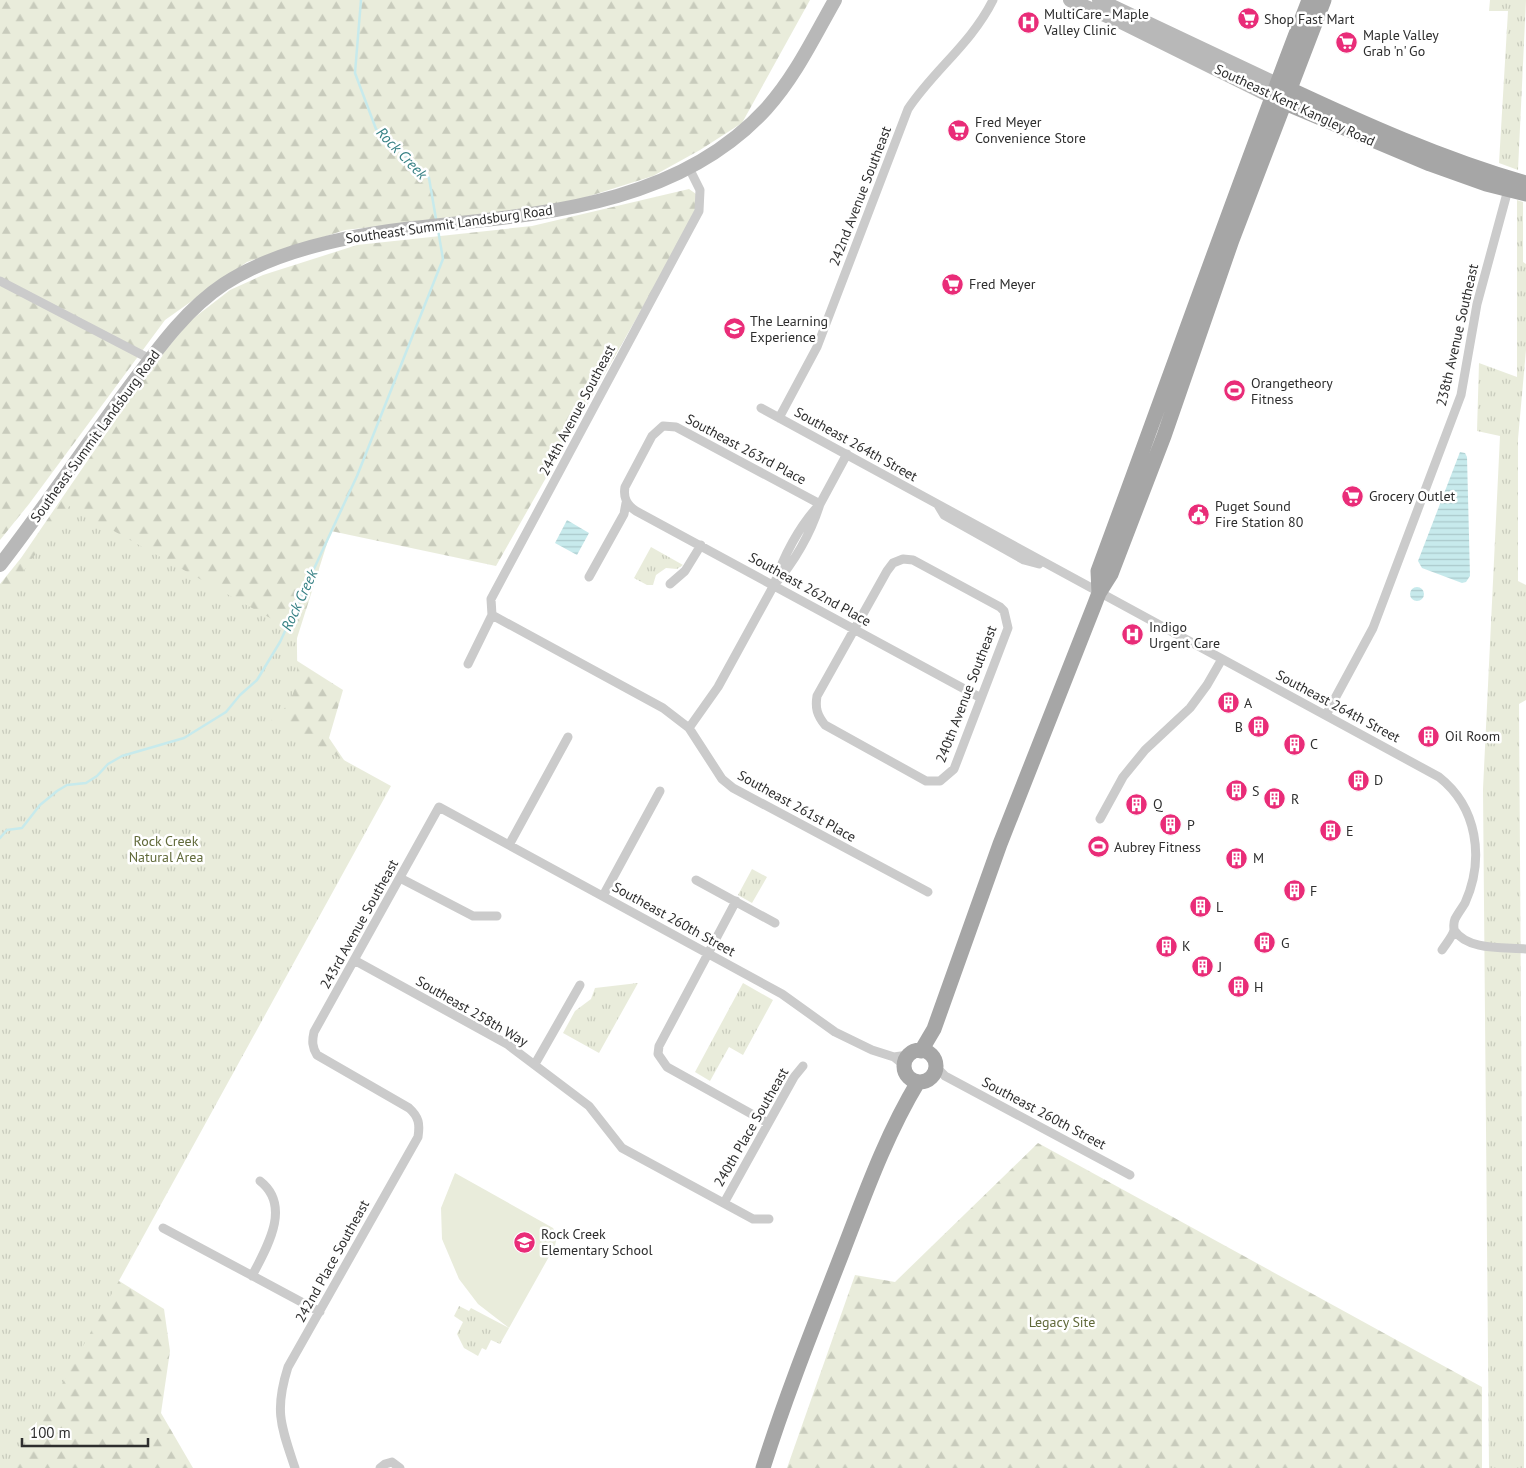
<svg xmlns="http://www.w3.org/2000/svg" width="1526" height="1468" font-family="'PT Sans',sans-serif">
	<defs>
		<pattern id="forest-firs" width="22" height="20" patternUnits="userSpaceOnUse" patternTransform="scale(1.25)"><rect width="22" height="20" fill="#e9ecdb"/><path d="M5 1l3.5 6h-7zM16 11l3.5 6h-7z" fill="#c8cbbc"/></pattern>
		<pattern id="park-tufts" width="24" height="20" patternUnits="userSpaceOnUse" patternTransform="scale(1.25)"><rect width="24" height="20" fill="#e9ecdb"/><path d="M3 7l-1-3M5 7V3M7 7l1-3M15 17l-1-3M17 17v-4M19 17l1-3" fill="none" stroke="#c8cbbc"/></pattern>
		<pattern id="water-rules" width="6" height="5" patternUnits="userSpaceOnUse" patternTransform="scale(1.25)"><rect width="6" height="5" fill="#c7eaec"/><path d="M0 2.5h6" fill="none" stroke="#abc9cb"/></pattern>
	</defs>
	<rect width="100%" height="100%" fill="#fff"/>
	<path fill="url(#forest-firs)" d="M 0,0 L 810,0 L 742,123 L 700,150 L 653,176 L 558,206 L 345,230 L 247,262 L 165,320 L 29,504 L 0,540 Z
		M 689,189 L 696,194 L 695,215 L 496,566 L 331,531 L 291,657 L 343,690 L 329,738 L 371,800 L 116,1279 L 164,1309 L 170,1351 L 161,1413 L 193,1468 L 0,1468 L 0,584 L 21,558 L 151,368 L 190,321 L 230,290 L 263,275 L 357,245 L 532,226 Z
		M 1038,1143 L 1482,1387 L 1482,1468 L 787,1468 L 855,1275 L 895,1282 Z"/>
	<path fill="url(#park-tufts)" d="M 1490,0 L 1526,0 L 1518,170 L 1499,163 L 1508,11 L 1489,11 Z
		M 1517,200 L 1523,202 L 1523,262 L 1526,264 L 1526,350 L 1518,439 L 1518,581 L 1526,585 L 1526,700 L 1519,704 L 1524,1468 L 1489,1468 L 1483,789 L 1500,436 L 1477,431 L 1479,363 L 1517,377 Z
		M 69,506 L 297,633 C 296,667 304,699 271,720 L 391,786 L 16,1468 L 0,1468 L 0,599 L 18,579 Z
		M 651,547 L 683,565 L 677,569 L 666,568 L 656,575 L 653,585 L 647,585 L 634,578 Z
		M 752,869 L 767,877 L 752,903 L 738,895 Z
		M 638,983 L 599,1053 L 563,1033 L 575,1011 L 591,999 L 595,988 Z
		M 743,983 L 773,1000 L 743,1055 L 729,1047 L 710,1081 L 695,1072 Z
		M 459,1306 L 469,1311 L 471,1308 L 509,1328 L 500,1344 L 491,1340 L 486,1350 L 482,1348 L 478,1356 L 464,1348 L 457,1334 L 463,1322 L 454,1316 Z"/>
	<path fill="#e9ecdb" d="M 455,1173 L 553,1228 L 557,1235 L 555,1246 L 509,1328 L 478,1304 L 459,1279 L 442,1239 L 441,1208 Z"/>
	<path fill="url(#water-rules)" d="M 1460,452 L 1465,453 L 1467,457 L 1470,576 L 1466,582 L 1462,583 L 1422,568 L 1418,561 Z
		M 567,520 L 589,533 L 577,555 L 555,543 Z
		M1410 594a7 7 0 1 1 14 0a7 7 0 1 1-14 0Z"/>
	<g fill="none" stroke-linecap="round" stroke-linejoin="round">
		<path stroke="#c7eaec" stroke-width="2.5" d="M 361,0 L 355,73 L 376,129 L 429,178 L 436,219
			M 0,838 L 7,830 L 22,828 L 40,805 L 57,791 L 67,785 L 86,783 L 97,776 L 108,764 L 122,756 L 184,738 L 226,712 L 240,695 L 257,680 L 280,642 L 357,476 L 443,259 L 438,230"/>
		<path stroke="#cbcbcb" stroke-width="9" d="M 0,281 L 150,359
			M 761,408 L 1439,777 C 1477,807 1485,858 1465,903 C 1462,908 1458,913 1455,919 C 1453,924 1454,926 1454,930 C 1453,936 1445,945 1442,950
			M 779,418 L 817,347 L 908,109 C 934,70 971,44 993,0
			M 847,454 L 820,504 L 676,427 L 663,426 L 652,436 L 625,487 C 623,498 627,505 636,511 L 981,698
			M 938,505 L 944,515 L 1024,560 L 1039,564
			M 903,559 L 913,560 L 1000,607 L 1004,611 L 1008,628 L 954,769 L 940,781 L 926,781 L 825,725 C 817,715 815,708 817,696 L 887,571 L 893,563 Z
			M 589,577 L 624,514 L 626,503
			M 670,584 L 685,571 L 701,545
			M 492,615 L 663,708 L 689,728 L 722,779 L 733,788 L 928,892
			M 468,664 L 492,615 L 491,599 L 699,211 L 700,190 L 689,168
			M 1326,715 L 1373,628 L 1461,395 L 1477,304 L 1509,186
			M 689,728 L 718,687 L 774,585 C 783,557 799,526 820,504 C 811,533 794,563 774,585
			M 1100,819 L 1123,777 L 1145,750 L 1190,708 L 1207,685 L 1222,659
			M 509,845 L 568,737
			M 400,878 L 473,916 L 497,916
			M 696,880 L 775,923
			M 603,896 L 660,791
			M 736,901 L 659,1046 L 658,1054 L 667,1067 L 768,1123
			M 1454,930 C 1468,951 1504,947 1526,949
			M 354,960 L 507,1044 L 589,1106 L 622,1148 L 753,1219 L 769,1219
			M 894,1057 L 908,1055
			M 535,1064 L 580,985
			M 935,1066 L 945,1076 L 1130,1175
			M 724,1203 L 794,1077 L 803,1066
			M 163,1228 L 320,1312
			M 252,1276 C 267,1247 292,1206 260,1181
			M 295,1468 C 281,1426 274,1411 288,1367 L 418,1137 C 420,1124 419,1117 409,1108 L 317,1055 C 312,1047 312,1041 314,1032 L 439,807 L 782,994 L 835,1032 L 872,1050 L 894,1057 L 904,1065
			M 380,1468 L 385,1464 L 392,1462 L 400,1468"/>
		<path stroke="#b8b8b8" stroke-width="14" d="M 1070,0 L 1121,22 L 1272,97
			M 1099,0 L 1277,84
			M 0,565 C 45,507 86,445 130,386 C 157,350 185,310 224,284 C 276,250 352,235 413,228 C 537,214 676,207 766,109 C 795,77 814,37 835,0"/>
		<path stroke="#a6a6a6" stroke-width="15" d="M 1283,86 C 1362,123 1442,159 1526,183
			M 1278,100 L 1430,164 L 1486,184 L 1526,194
			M 1099,593 L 1098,571 C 1169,380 1236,189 1309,0
			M904 1066a16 16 0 1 1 32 0a16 16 0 1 1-32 0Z
			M 921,1051 L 934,1029 L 1000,844 L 1094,606 L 1099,593 L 1111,574 L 1164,436 L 1232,240 L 1324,0
			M 763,1468 C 786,1395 815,1323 843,1251 C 865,1194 886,1135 918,1082"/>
	</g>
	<defs>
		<symbol id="supermarket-disc" viewBox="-11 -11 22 22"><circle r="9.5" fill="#e92c78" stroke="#fff"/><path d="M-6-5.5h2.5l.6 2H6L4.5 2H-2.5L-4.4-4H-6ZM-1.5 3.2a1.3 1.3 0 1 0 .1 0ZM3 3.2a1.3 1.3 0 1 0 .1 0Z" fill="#fff"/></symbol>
		<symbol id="hospital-disc" viewBox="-11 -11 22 22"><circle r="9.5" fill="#e92c78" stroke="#fff"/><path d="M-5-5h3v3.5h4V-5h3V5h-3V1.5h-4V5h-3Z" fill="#fff"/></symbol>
		<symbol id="school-disc" viewBox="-11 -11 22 22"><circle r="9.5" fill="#e92c78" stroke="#fff"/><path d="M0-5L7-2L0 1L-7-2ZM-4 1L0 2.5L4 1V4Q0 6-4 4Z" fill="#fff"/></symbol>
		<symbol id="stadium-disc" viewBox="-11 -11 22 22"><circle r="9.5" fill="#e92c78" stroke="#fff"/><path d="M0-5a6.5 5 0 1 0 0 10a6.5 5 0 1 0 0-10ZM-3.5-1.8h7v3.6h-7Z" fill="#fff"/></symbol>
		<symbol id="civic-disc" viewBox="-11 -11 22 22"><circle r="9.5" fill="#e92c78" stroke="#fff"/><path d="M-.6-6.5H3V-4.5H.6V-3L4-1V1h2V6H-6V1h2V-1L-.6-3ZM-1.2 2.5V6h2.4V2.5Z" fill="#fff"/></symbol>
		<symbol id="building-disc" viewBox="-11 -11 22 22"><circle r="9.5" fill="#e92c78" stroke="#fff"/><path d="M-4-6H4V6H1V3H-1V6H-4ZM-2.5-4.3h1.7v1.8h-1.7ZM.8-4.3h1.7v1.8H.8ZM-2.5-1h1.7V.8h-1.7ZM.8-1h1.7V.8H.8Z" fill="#fff"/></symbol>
	</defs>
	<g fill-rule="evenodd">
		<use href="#supermarket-disc" x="1236" y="6" width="25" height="25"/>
		<use href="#hospital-disc" x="1016" y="10" width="25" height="25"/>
		<use href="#supermarket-disc" x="1334" y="30" width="25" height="25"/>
		<use href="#supermarket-disc" x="946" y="118" width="25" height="25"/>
		<use href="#supermarket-disc" x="940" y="272" width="25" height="25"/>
		<use href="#school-disc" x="722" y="316" width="25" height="25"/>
		<use href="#stadium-disc" x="1222" y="378" width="25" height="25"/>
		<use href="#supermarket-disc" x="1340" y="484" width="25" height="25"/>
		<use href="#civic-disc" x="1186" y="502" width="25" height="25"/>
		<use href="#hospital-disc" x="1120" y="622" width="25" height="25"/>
		<use href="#building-disc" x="1216" y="690" width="25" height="25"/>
		<use href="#building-disc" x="1246" y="714" width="25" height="25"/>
		<use href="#building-disc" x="1416" y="724" width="25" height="25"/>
		<use href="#building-disc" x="1282" y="732" width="25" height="25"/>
		<use href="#building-disc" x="1346" y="768" width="25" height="25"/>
		<use href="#building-disc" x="1224" y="778" width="25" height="25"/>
		<use href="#building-disc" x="1262" y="786" width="25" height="25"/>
		<use href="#building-disc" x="1124" y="792" width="25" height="25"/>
		<use href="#building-disc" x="1158" y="812" width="25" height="25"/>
		<use href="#building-disc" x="1318" y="818" width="25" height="25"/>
		<use href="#stadium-disc" x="1086" y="834" width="25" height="25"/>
		<use href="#building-disc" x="1224" y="846" width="25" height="25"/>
		<use href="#building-disc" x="1282" y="878" width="25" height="25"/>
		<use href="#building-disc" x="1188" y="894" width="25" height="25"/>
		<use href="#building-disc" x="1252" y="930" width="25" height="25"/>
		<use href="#building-disc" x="1154" y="934" width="25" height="25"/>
		<use href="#building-disc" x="1190" y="954" width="25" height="25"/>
		<use href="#building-disc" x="1226" y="974" width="25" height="25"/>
		<use href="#school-disc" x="512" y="1230" width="25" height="25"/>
	</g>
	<g text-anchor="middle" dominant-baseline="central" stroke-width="5" stroke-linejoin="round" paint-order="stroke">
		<g font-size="14" fill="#2e2e2e" stroke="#fff" text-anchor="start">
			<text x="1044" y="14">MultiCare - Maple<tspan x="1044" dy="16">Valley Clinic</tspan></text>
			<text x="1264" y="19">Shop Fast Mart</text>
			<text x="1363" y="35">Maple Valley<tspan x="1363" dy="16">Grab 'n' Go</tspan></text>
			<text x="975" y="122">Fred Meyer<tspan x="975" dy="16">Convenience Store</tspan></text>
			<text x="969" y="284">Fred Meyer</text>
			<text x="750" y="321">The Learning<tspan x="750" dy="16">Experience</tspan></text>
			<text x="1251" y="383">Orangetheory<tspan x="1251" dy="16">Fitness</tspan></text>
			<text x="1369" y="496">Grocery Outlet</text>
			<text x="1215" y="506">Puget Sound<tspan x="1215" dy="16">Fire Station 80</tspan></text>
			<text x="1149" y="627">Indigo<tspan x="1149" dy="16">Urgent Care</tspan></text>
			<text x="1244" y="703">A</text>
			<text x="1243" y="727" text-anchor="end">B</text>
			<text x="1445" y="736">Oil Room</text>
			<text x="1310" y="744">C</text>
			<text x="1374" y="780">D</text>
			<text x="1252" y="791">S</text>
			<text x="1291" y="799">R</text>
			<text x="1153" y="804">Q</text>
			<text x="1187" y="825">P</text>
			<text x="1346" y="831">E</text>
			<text x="1114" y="847">Aubrey Fitness</text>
			<text x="1253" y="858">M</text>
			<text x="1310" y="891">F</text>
			<text x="1216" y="907">L</text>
			<text x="1281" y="943">G</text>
			<text x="1182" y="946">K</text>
			<text x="1218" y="967">J</text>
			<text x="1254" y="987">H</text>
			<text x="541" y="1234">Rock Creek<tspan x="541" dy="16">Elementary School</tspan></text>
		</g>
		<g font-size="14" fill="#2e2e2e" stroke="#fff">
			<text transform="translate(1295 105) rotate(25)">Southeast Kent Kangley Road</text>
			<text transform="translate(860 196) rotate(-69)">242nd Avenue Southeast</text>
			<text transform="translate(449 224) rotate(-8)">Southeast Summit Landsburg Road</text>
			<text transform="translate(1457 335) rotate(-77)">238th Avenue Southeast</text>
			<text transform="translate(577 410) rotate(-62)">244th Avenue Southeast</text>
			<text transform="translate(95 436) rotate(-54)">Southeast Summit Landsburg Road</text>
			<text transform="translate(856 444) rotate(29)">Southeast 264th Street</text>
			<text transform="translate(746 449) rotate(28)">Southeast 263rd Place</text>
			<text transform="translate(810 589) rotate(29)">Southeast 262nd Place</text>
			<text transform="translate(966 694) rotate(-69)">240th Avenue Southeast</text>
			<text transform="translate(1338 706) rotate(28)">Southeast 264th Street</text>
			<text transform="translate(797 806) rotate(29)">Southeast 261st Place</text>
			<text transform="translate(674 919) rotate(29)">Southeast 260th Street</text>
			<text transform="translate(359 924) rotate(-61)">243rd Avenue Southeast</text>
			<text transform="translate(472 1011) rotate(30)">Southeast 258th Way</text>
			<text transform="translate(1044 1113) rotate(28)">Southeast 260th Street</text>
			<text transform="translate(751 1127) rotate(-60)">240th Place Southeast</text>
			<text transform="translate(332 1261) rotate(-61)">242nd Place Southeast</text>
		</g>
		<g font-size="14" fill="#616a3a" stroke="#fff">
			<text x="166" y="841">Rock Creek<tspan x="166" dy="16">Natural Area</tspan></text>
			<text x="1062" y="1322">Legacy Site</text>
		</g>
		<g font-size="15" font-style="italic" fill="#368084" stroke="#fff">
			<text transform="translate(402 153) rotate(46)">Rock Creek</text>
			<text transform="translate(299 600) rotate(-65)">Rock Creek</text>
		</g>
	</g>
	<path d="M22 1438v8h126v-8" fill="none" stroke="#2e2e2e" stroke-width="2.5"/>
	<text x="30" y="1438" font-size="15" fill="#2e2e2e" stroke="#ffffff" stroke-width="4" paint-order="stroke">100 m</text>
</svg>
